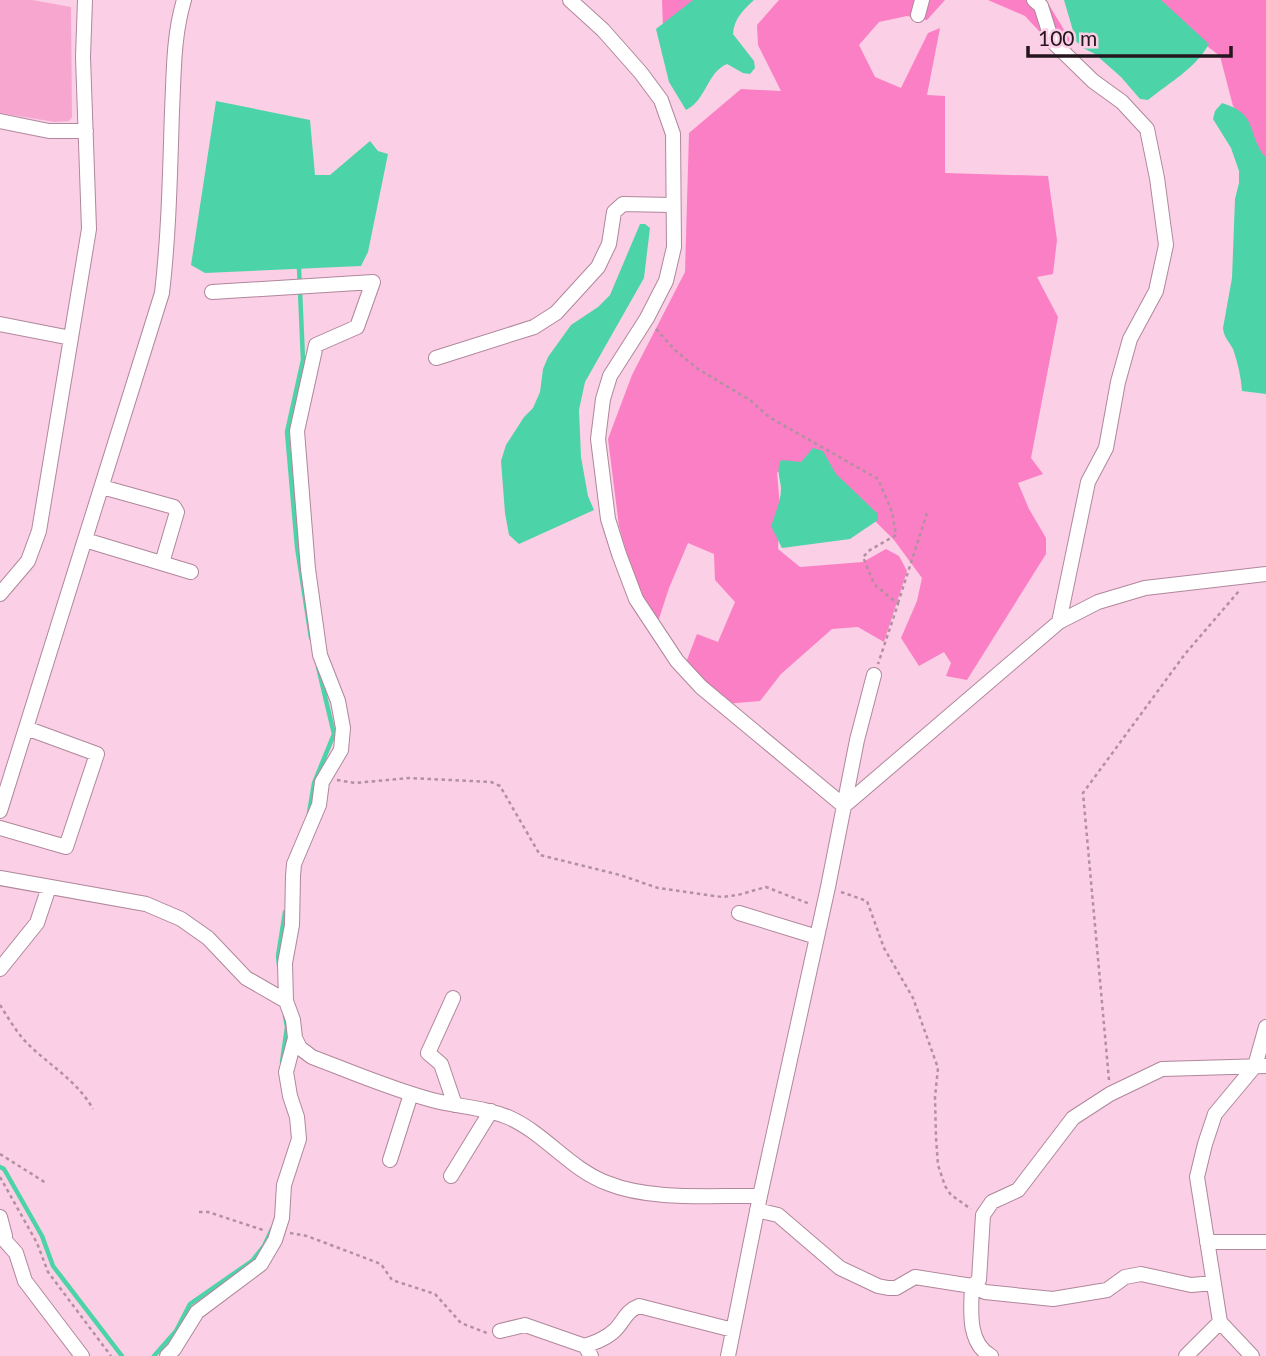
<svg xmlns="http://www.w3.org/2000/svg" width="1266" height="1356" font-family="Lato,sans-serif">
	<rect width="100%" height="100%" fill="#fbcfe5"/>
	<path fill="#f7a6d0" d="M 0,0 L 32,0 L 71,7 L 72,117 L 69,121 L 55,122 L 0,113 Z"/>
	<path fill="#fb7fc4" d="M 662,0 L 715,0 L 663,29 Z
		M 779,0 L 945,0 L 927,20 L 907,16 L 879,22 L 859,45 L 875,77 L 901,88 L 928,33 L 940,28 L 927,95 L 945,96 L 945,173 L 1048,176 L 1057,240 L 1053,274 L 1037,277 L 1058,317 L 1031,458 L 1043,474 L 1018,483 L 1029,509 L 1046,538 L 1046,554 L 967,680 L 946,676 L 951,663 L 944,652 L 919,666 L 901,638 L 917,601 L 922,578 L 894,540 L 835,481 L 802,480 L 777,472 L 780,507 L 778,549 L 800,567 L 863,562 L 886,549 L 899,556 L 907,571 L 884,642 L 858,627 L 832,629 L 781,674 L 760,701 L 724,704 L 685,665 L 697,634 L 718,642 L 735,602 L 715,580 L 714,554 L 688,543 L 669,588 L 655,631 L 631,568 L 619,526 L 608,439 L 632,375 L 685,272 L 689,133 L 741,89 L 781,91 L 758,45 L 757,25 Z
		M 988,0 L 1046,0 L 1069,38 L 1076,71 L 1025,16 Z
		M 1154,0 L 1266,0 L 1266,168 L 1250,131 L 1233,106 L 1220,56 L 1161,11 Z"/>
	<path fill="#4cd4a8" d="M 693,0 L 754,0 C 743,10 734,19 733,34 L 754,61 L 755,68 L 750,74 L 743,73 L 727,64 C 707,72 706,101 686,110 L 669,82 L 656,29 Z
		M 1064,0 L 1161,0 L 1209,44 C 1195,69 1170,82 1148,100 L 1140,99 L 1121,77 L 1095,54 L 1083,48 L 1076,41 Z
		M 216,101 L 310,120 L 315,175 L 330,175 L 370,141 L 378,151 L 388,154 L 368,252 L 361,266 L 205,273 L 191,265 Z
		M 1222,103 C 1259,114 1246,133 1266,158 L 1266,394 L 1242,391 C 1241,377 1238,363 1233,349 C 1229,341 1224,338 1223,328 L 1232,278 L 1235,199 L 1239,183 L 1239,171 L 1231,148 L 1213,119 L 1215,111 Z
		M 640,224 L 645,224 L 650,228 L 644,278 L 585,382 L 579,410 L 581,457 L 588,496 L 594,510 L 519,544 L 509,535 L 505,513 L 501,461 L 506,445 L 524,417 L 533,408 L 540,392 L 543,369 L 548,357 L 571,325 L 598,307 L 610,295 Z
		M 813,448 L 823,451 L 836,474 L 878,514 L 878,520 L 850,539 L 782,548 L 771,526 C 775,514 781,501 781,488 C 780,477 776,470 781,460 L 801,462 Z"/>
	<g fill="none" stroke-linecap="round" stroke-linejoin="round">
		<path stroke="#4cd4a8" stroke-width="4.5" d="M 299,268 L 303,360 L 287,432 L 297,547 L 311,638
			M 309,813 L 314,783 L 334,734 L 318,667
			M 279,965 L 278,956 L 285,912
			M 282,1062 L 287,1027 L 285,1016
			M 0,1167 L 4,1169 L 42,1236 L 53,1266 L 122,1356
			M 154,1356 L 176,1331 L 190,1304 L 252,1261 L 264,1246 L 272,1229"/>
		<defs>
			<path id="minor" d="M 570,0 L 603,30 L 641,73 L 661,100 L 673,134 L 674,247 L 666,281 L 647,318 L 610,376 L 603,399 L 598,439 L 608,519 L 619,554 L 636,599 L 677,661 L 701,687 L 844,806
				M 1034,0 L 1041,6 L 1052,41 L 1093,81 L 1122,102 L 1147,129 L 1157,178 L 1166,245 L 1156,291 L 1130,339 L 1118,382 L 1106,448 L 1088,482 L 1059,622
				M 918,15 L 922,0
				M 0,121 L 49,131 L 86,131
				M 212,292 L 373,282 L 357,327 L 316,345 L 297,431 L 308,569 L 320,655 L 338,701 L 343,728 L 341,750 L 322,782 L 319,805 L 294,864 L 293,876 L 292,925 L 285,963 L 286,1001 L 293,1020 L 295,1038 L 300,1048 L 312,1057 C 352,1072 391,1089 432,1100 C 458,1107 485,1107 510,1118 C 545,1134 570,1169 607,1183 C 651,1201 712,1195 760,1196
				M 0,324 L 71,338
				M 436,358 L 534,327 L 556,313 L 598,267 L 609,244 L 614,212 L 623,204 L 672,205
				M 102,487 L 174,507 L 177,512 L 162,563
				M 85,540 L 191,572
				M 0,594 L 28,561 L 39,531 L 89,229 L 83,57 L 85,0
				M 844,806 L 1059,622 L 1098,602 L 1145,588 L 1266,574
				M 0,811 L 162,293 C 169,233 170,172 172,111 C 174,73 173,37 184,0
				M 0,828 L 66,847 L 97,754 L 26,728
				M 0,878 L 146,904 L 181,919 L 208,938 L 246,978 L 286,1001
				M 739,913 L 817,937
				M 0,969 L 37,923 L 49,887
				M 453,998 L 428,1053 L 441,1064 L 455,1105
				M 390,1160 L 411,1094
				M 451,1176 L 491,1111
				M 757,1210 L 778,1215 L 840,1268 L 878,1286 L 888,1288 L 896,1288 L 915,1277 L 972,1286 L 985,1292 L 1053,1299 L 1107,1290 L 1125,1277 L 1141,1274 L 1191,1285 L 1214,1283
				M 0,1217 L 5,1236 L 4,1240
				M 0,1235 L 16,1253 L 25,1281 L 82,1356
				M 1207,1242 L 1266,1242
				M 1220,1322 L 1252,1356
				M 500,1331 L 525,1325 L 585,1346
				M 167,1356 L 174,1349 L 197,1312 L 261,1264 L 275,1240 L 282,1218 L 284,1185 L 299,1139 L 297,1117 L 290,1096 L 286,1072 L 295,1038
				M 591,1356 L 585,1346 C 596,1342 607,1338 615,1330 C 624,1321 626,1311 639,1306 L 733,1330
				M 728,1356 L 760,1196 L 828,887 L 857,740 L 874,675
				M 991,1356 C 967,1343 971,1309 972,1286 L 979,1280 L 983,1215 L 992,1202 L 1018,1190 L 1073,1118 L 1110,1094 L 1162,1069 L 1266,1066
				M 1186,1356 L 1220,1322 L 1197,1177 L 1205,1144 L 1215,1114 L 1255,1066 L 1266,1027"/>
		</defs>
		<use href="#minor" stroke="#b0879c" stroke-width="16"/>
		<path stroke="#b290a1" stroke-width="2.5" stroke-dasharray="3.5 3.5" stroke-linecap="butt" d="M 656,329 L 675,350 L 698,369 L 750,400 L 769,417 L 878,479 L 892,512 L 896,535 L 870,550 L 863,557 L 874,584 L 898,604 L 878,664
			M 898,603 L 927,513
			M 337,780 L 355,783 L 409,778 L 491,782 L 500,786 L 540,855 L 620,875 L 658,888 L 722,897 L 738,895 L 766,887 L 810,904
			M 841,892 L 867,901 L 884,948 L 913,998 L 938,1068 L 935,1097 L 936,1138 L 938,1165 L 945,1186 L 951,1195 L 971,1209
			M 0,1005 C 9,1019 18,1035 30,1046 C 52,1067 78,1082 93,1109
			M 1109,1080 L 1083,793 L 1185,654 L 1239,591
			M 0,1154 L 46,1183
			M 0,1177 L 37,1243 L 48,1272 L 111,1356
			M 199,1212 L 208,1212 L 263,1230
			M 290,1233 L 307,1236 L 381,1264 L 392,1280 L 435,1294 L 461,1323 L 487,1333"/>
		<use href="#minor" stroke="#fff" stroke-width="14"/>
	</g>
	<path d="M1028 46v10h203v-10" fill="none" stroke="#25161e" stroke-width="3.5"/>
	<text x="1038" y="46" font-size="21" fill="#25161e" stroke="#fbcfe5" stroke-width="5" paint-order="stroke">100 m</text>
</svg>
